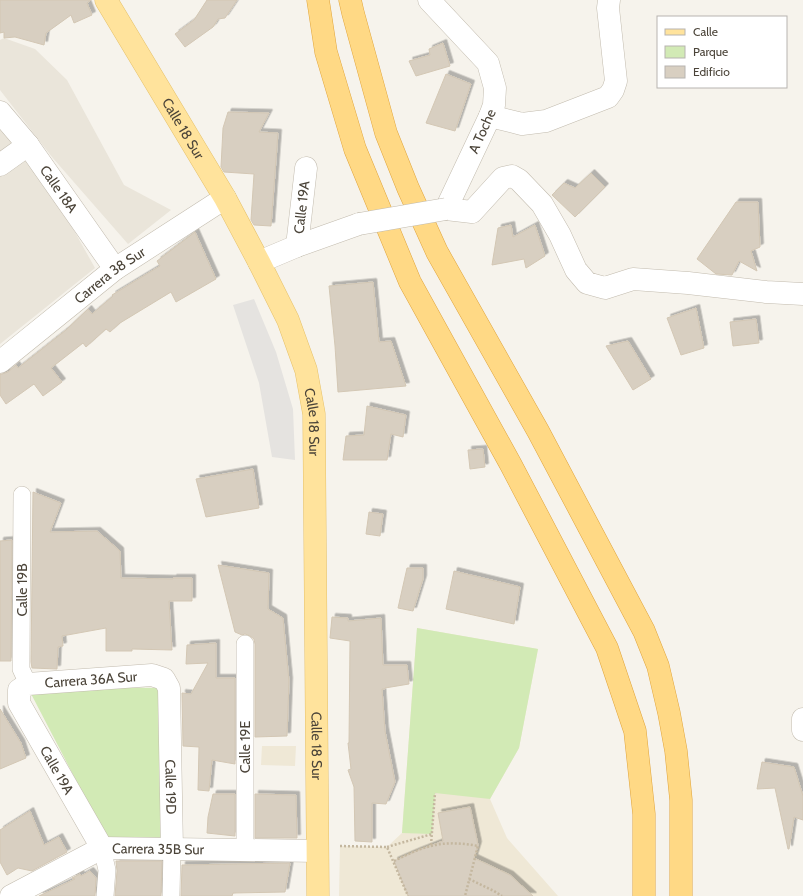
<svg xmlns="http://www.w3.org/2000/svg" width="803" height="896" font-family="Cabin,sans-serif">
	<defs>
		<filter id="shadow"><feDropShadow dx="3.5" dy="-3.5" stdDeviation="0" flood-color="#0004"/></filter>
	</defs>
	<rect width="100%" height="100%" fill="#f6f3ec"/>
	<path fill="#eae5da" d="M 4,38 L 35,49 L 67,80 L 124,185 L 171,210 L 128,244 L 52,157 L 0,90 L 0,40 Z
		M 0,123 L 16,142 L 0,153 Z
		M 30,152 L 95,268 L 0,344 L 0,173 Z"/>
	<path fill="#efe8d6" d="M 417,628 L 538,649 L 519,748 L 490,799 L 507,838 L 558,896 L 339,896 L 340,846 L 387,847 L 402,833 Z
		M 262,746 L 296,746 L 295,766 L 261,765 Z"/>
	<path fill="#d2eab5" d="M 417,628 L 538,649 L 519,748 L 490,799 L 435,793 L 432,834 L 402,833 Z
		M 27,686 L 159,688 L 163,839 L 106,838 Z"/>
	<path fill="#e5e3e0" d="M 254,299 L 276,352 L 293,409 L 295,460 L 272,457 L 259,383 L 233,305 Z"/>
	<path fill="#d8cfc1" stroke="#d3c7b4" filter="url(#shadow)" d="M 0,0 L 91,0 L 87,3 L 92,15 L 74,23 L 71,15 L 46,33 L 44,45 L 15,37 L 4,38 L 4,32 L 0,33 Z
		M 207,0 L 237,0 L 225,18 L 218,19 L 213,27 L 185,47 L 175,34 L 194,20 Z
		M 443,43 L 450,66 L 416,76 L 409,61 L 430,55 L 429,49 Z
		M 446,74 L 471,84 L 455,131 L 426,123 Z
		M 228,112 L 269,113 L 259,132 L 278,133 L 271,226 L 254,225 L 251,220 L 254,174 L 224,172 L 221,167 L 223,128 Z
		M 591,173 L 605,187 L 575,217 L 552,195 L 564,183 L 575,188 Z
		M 736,202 L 758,202 L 760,247 L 751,251 L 757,271 L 739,261 L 732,275 L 716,274 L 697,259 Z
		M 511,225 L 513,237 L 535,225 L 545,256 L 526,268 L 524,259 L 492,265 L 498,228 Z
		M 195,232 L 216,279 L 176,302 L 171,292 L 120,323 L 110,332 L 106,329 L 86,347 L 83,343 L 51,368 L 62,382 L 43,396 L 34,384 L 6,404 L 0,395 L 0,374 L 2,374 L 8,372 L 16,365 L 18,368 L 66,330 L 88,309 L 92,314 L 113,296 L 112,295 L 160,266 L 157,261 Z
		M 373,282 L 379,342 L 391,341 L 406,386 L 338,392 L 335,346 L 329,286 Z
		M 696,308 L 704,348 L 681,355 L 667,318 Z
		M 756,319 L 759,343 L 733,346 L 730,322 Z
		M 628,341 L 651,379 L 633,390 L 606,346 Z
		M 367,406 L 406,415 L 403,437 L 391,434 L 387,460 L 343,460 L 346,436 L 364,435 Z
		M 483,449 L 485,467 L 470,469 L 468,450 Z
		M 253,469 L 259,508 L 206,517 L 196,479 Z
		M 33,492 L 61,503 L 50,532 L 97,531 L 120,551 L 121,578 L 173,579 L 173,578 L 192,578 L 192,601 L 169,601 L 172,650 L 132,649 L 132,651 L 106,651 L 106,628 L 62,636 L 63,646 L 58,647 L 57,669 L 32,668 L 31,662 Z
		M 369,512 L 383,514 L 380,536 L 366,534 Z
		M 12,540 L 11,661 L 0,661 L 0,541 Z
		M 218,565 L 269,573 L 268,609 L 283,618 L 289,681 L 287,736 L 255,737 L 255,644 L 254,639 L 250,636 L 245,634 L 242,635 L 235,632 Z
		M 407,568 L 423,568 L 423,579 L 413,611 L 398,608 Z
		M 454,571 L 520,587 L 514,624 L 446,609 Z
		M 332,617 L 348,618 L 348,621 L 381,618 L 383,665 L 407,665 L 409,684 L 385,688 L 385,689 L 382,689 L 385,731 L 395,782 L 386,804 L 372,803 L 372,842 L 355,841 L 354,787 L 348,770 L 351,769 L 348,743 L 349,743 L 350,641 L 330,638 Z
		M 216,643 L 216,678 L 235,678 L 235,764 L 212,760 L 209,791 L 198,790 L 199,747 L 183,746 L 182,693 L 191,694 L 208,663 L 186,664 L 187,645 Z
		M 0,709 L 21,743 L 26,758 L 0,769 Z
		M 762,762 L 794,767 L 803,796 L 803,820 L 794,817 L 789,849 L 788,849 L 775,788 L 757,789 Z
		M 213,794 L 235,794 L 235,836 L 207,833 L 208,817 Z
		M 255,794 L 296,795 L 297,838 L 255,838 Z
		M 470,807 L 478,845 L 474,858 L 510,875 L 533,896 L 408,896 L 394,861 L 417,851 L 443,841 L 438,813 Z
		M 30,811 L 44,845 L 59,837 L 67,852 L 32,871 L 18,868 L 7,875 L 0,862 L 0,830 Z
		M 116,861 L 162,861 L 161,896 L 115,896 L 117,871 Z
		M 290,863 L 285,892 L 233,893 L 232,896 L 181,896 L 182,865 Z
		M 90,871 L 96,878 L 95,896 L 39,896 L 75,879 L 72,878 L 80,874 L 81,876 Z"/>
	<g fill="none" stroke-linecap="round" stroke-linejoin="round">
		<defs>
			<path id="pedestrian" d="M 22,495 L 21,669 L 28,684
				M 102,848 L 107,870 L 105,896
				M 245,850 L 245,644
				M 171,896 L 172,849"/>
			<g id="minor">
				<path d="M 429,0 L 488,63 L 495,88 L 494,105 L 490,116 L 446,209 L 472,212 L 503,178 L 512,176 L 519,180 L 542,204 L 560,235 L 576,270 L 587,283 L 605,288 L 633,279 L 688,283 L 766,292 L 803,294"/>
				<path id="s1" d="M 0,112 L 28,145 L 115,269"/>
				<path d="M 490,116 L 522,124 L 546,121 L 608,97 L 613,90 L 616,81 L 608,8 L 609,0"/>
				<path d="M 0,165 L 28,145"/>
				<path id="s2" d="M 297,246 L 306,168"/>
				<path d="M 259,262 L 297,246 L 359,224"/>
				<path id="s3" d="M 0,362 L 115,269 L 225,198"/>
				<path d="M 803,719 L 803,730"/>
				<path id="s4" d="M 102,848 L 19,703 L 19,690 L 28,684 L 152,675 L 164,679 L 169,688 L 172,849"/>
				<path id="s5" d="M 11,896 L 102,848 L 317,851"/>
			</g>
			<g id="primary">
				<path id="s6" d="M 106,0 L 225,198 L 259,262 L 288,320 L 306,370 L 314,414 L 318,896"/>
			</g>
			<path id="trunk" d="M 318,0 L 326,52 L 355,149 L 410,282 L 511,465 L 607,648 L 635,731 L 644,814 L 644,896
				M 350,0 L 353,13 L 386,133 L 408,188 L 437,252 L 538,431 L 644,631 L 658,666 L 669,713 L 676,751 L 681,800 L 681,896"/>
		</defs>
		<use href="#pedestrian" stroke="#c2bbae" stroke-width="18"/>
		<use href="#minor" stroke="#c2bbae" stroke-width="23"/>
		<use href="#primary" stroke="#e6c16a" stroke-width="23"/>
		<use href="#trunk" stroke="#e0a43c" stroke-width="23"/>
		<path stroke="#c4b79f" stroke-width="2.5" stroke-dasharray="2 2" stroke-linecap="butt" d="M 431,845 L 435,793
			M 340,846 L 387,847 L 408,896
			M 387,847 L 432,834
			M 394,861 C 406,855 418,849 431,846 C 446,842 463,843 478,846 L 465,896
			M 469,879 L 494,891 L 502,896"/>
		<use href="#pedestrian" stroke="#fff" stroke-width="17"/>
		<use href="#minor" stroke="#fff" stroke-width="22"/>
		<use href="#primary" stroke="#ffe39c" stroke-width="22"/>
		<use href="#trunk" stroke="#ffd985" stroke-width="22"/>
		<defs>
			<path id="minor-bridge" d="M 359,224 L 446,209"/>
		</defs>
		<use href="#minor-bridge" stroke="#c2bbae" stroke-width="23" stroke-linecap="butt"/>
		<use href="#minor-bridge" stroke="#fff" stroke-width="22"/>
	</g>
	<g text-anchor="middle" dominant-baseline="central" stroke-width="4" stroke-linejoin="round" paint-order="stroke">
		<g font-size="14" fill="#4b4439" stroke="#fff">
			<text stroke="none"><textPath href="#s6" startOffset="150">Calle 18 Sur</textPath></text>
			<text transform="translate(482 131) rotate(-66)">A Toche</text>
			<text stroke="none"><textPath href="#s1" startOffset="97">Calle 18A</textPath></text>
			<text stroke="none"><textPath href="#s2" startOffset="39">Calle 19A</textPath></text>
			<text stroke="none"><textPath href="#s3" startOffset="140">Carrera 38 Sur</textPath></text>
			<text stroke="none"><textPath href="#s6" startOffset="474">Calle 18 Sur</textPath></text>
			<text transform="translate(22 590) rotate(-90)">Calle 19B</text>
			<text stroke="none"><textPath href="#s4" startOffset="254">Carrera 36A Sur</textPath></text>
			<text stroke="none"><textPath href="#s6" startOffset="798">Calle 18 Sur</textPath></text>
			<text transform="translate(245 747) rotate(-90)">Calle 19E</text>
			<text transform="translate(57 770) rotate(60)">Calle 19A</text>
			<text stroke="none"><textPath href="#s4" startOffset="437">Calle 19D</textPath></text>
			<text stroke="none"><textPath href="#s5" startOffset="159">Carrera 35B Sur</textPath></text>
		</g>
	</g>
	<rect x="657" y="16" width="130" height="72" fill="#ffffff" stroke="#b7b4b0"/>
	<rect x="665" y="29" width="20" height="6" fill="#ffe39c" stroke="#b7b4b0"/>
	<text x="693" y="36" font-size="12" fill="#4b4439">Calle</text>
	<rect x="665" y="46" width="20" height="12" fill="#d2eab5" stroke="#b7b4b0"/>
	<text x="693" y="56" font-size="12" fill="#4b4439">Parque</text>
	<rect x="665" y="66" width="20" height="12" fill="#d8cfc1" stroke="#b7b4b0"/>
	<text x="693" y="76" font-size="12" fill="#4b4439">Edificio</text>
</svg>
